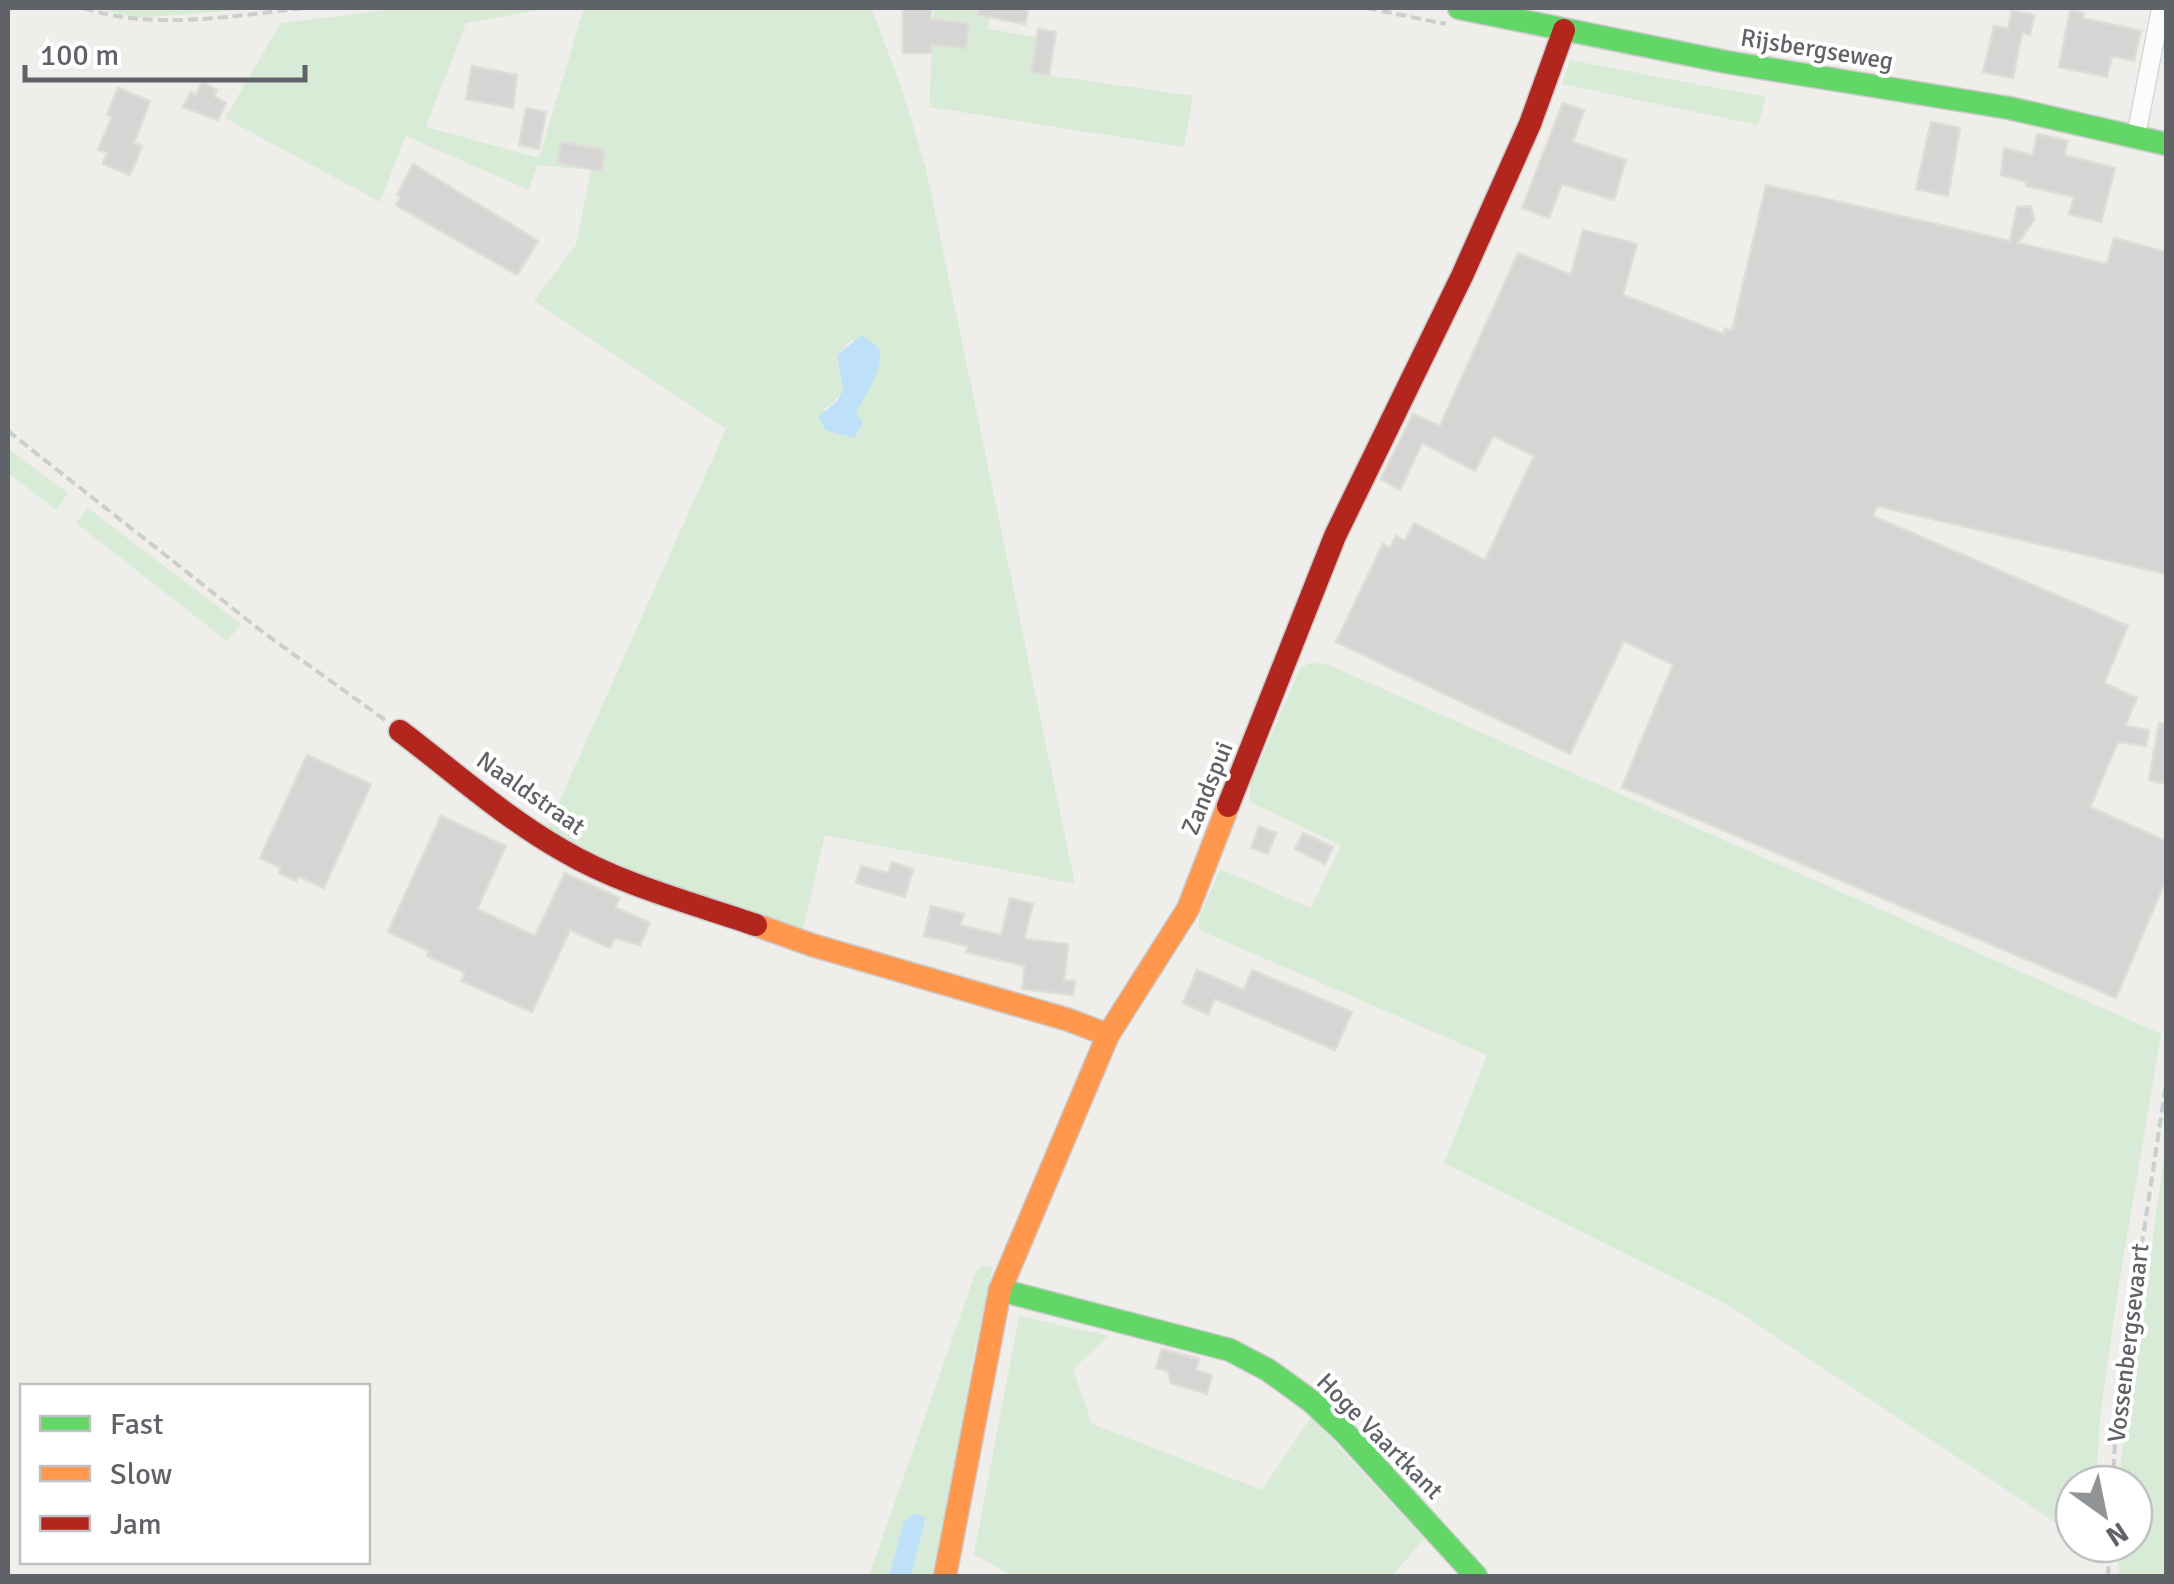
<svg xmlns="http://www.w3.org/2000/svg" width="2174" height="1584" font-family="Signika,sans-serif">
	<rect width="100%" height="100%" fill="#efeeea"/>
	<path fill="#d8ebd6" fill-rule="evenodd" d="M 98,8 L 270,8 L 135,18 Z
		M 404,8 L 551,8 L 466,23 L 426,127 L 539,158 L 584,8 L 871,8 L 900,83 L 926,169 L 1075,884 L 825,835 L 802,933 L 641,878 L 546,831 L 726,429 L 534,301 L 576,245 L 591,170 L 537,165 L 529,190 L 406,136 L 380,202 L 225,118 L 281,23 ZM 853,339 L 862,401 L 856,414 L 823,410 C 849,393 844,382 837,355 Z
		M 934,8 L 990,8 L 988,29 L 1038,37 L 1032,73 L 1193,96 L 1184,147 L 929,107 Z
		M 1570,60 L 1743,93 L 1766,96 L 1758,125 L 1562,84 Z
		M 10,450 L 68,493 L 56,510 L 8,473 Z
		M 88,508 L 241,624 L 227,641 L 76,523 Z
		M 1309,663 L 1327,664 L 2161,1034 L 2118,1290 L 2100,1418 L 2096,1484 L 2074,1484 L 2074,1535 L 1730,1306 L 1444,1163 L 1487,1055 L 1199,930 L 1199,918 L 1220,869 L 1311,908 L 1341,845 L 1250,802 L 1250,784 L 1300,669 Z
		M 2166,1144 L 2166,1576 L 2119,1576 L 2118,1544 L 2134,1544 L 2134,1484 L 2120,1484 L 2121,1459 Z
		M 982,1265 L 993,1267 L 975,1348 L 935,1576 L 911,1576 L 926,1519 L 904,1521 L 889,1576 L 869,1576 L 976,1271 Z
		M 1019,1316 L 1109,1336 L 1073,1369 L 1092,1424 L 1262,1490 L 1311,1417 L 1424,1539 L 1392,1576 L 1012,1576 L 974,1554 Z"/>
	<path fill="#bfe0f9" d="M 862,335 L 879,348 C 884,371 865,394 856,414 L 863,422 L 854,438 L 825,430 L 819,417 L 838,400 L 843,388 L 837,355 Z
		M 915,1513 L 926,1518 L 911,1576 L 889,1576 L 904,1521 Z"/>
	<path fill="#d6d5d3" stroke="#deddd9" stroke-width="2.5" d="M 903,8 L 931,8 L 931,19 L 969,23 L 966,48 L 931,45 L 931,53 L 903,53 Z
		M 979,8 L 1028,8 L 1025,24 L 978,15 Z
		M 2070,10 L 2084,13 L 2083,18 L 2141,31 L 2134,61 L 2112,56 L 2107,77 L 2059,67 Z
		M 2012,11 L 2034,15 L 2030,35 L 2022,33 L 2013,78 L 1983,72 L 1994,26 L 2008,29 Z
		M 1038,29 L 1056,32 L 1049,75 L 1031,72 Z
		M 472,66 L 517,75 L 513,108 L 466,99 Z
		M 202,82 L 217,90 L 214,96 L 226,103 L 218,120 L 183,107 L 191,92 L 196,95 Z
		M 118,88 L 150,101 L 134,143 L 142,146 L 130,175 L 103,164 L 107,153 L 98,150 L 112,117 L 107,115 Z
		M 1563,103 L 1584,110 L 1573,142 L 1626,160 L 1614,200 L 1562,184 L 1549,218 L 1522,208 Z
		M 526,108 L 546,112 L 539,149 L 519,145 Z
		M 1931,122 L 1960,128 L 1948,196 L 1916,189 Z
		M 2037,134 L 2068,141 L 2064,155 L 2115,168 L 2101,222 L 2069,214 L 2074,197 L 2026,186 L 2027,182 L 2001,175 L 2004,148 L 2033,155 Z
		M 561,142 L 605,150 L 601,171 L 557,163 Z
		M 413,164 L 538,241 L 517,275 L 396,205 L 400,197 L 397,195 Z
		M 1766,185 L 2010,241 L 2017,207 L 2031,206 L 2034,220 L 2018,243 L 2107,264 L 2114,238 L 2166,252 L 2166,574 L 1877,506 L 1873,516 L 2128,626 L 2104,683 L 2137,698 L 2125,726 L 2149,730 L 2146,746 L 2118,742 L 2090,807 L 2166,841 L 2166,879 L 2116,998 L 1622,787 L 1673,665 L 1624,641 L 1570,754 L 1336,642 L 1383,544 L 1390,548 L 1396,536 L 1405,541 L 1414,523 L 1485,560 L 1534,456 L 1493,436 L 1475,471 L 1422,443 L 1400,490 L 1381,479 L 1413,414 L 1440,426 L 1518,253 L 1571,275 L 1583,230 L 1637,244 L 1623,295 L 1724,334 L 1725,328 L 1731,331 L 1733,327 Z
		M 2159,723 L 2166,724 L 2166,784 L 2149,780 Z
		M 307,755 L 371,784 L 324,888 L 298,876 L 296,881 L 279,873 L 281,868 L 260,858 Z
		M 441,816 L 506,846 L 477,909 L 535,936 L 565,873 L 620,898 L 615,907 L 650,923 L 640,945 L 615,938 L 610,948 L 570,930 L 532,1012 L 461,981 L 465,973 L 427,956 L 429,951 L 388,932 Z
		M 1259,826 L 1276,833 L 1268,854 L 1251,848 Z
		M 1303,833 L 1333,847 L 1325,864 L 1295,849 Z
		M 892,862 L 913,869 L 905,897 L 856,883 L 861,866 L 888,873 Z
		M 1010,898 L 1033,904 L 1024,939 L 1068,944 L 1064,980 L 1075,981 L 1073,995 L 1022,989 L 1025,966 L 966,952 L 968,946 L 924,936 L 931,906 L 964,914 L 961,925 L 1001,935 Z
		M 1197,970 L 1244,990 L 1252,970 L 1352,1012 L 1335,1050 L 1215,999 L 1208,1014 L 1183,1003 Z
		M 1162,1349 L 1199,1359 L 1196,1370 L 1212,1375 L 1207,1394 L 1171,1383 L 1168,1371 L 1156,1368 Z"/>
	<g fill="none" stroke-linecap="round" stroke-linejoin="round">
		<defs>
			<path id="street" d="M 2136,136 L 2161,8"/>
			<path id="fast" d="M 1459,8 L 1726,62 L 2009,108 L 2166,144
				M 1000,1290 L 1230,1350 L 1268,1370 L 1311,1401 L 1346,1434 L 1476,1576"/>
			<path id="slow" d="M 756,925 L 812,945 L 1069,1020 L 1108,1035
				M 945,1576 L 1000,1290 L 1108,1035 L 1188,909 L 1228,806"/>
			<path id="jam" d="M 400,731 C 453,771 504,817 562,850 C 621,885 692,903 756,925
				M 1228,806 L 1335,536 L 1462,276 L 1530,124 L 1564,30"/>
		</defs>
		<use href="#street" stroke="#cbcccc" stroke-width="20"/>
		<use href="#fast" stroke="#cacacb" stroke-width="25"/>
		<use href="#slow" stroke="#cacacb" stroke-width="25"/>
		<use href="#jam" stroke="#cacacb" stroke-width="25"/>
		<path stroke="#cacfcc" stroke-width="4" stroke-dasharray="10 5" stroke-linecap="butt" d="M 84,8 C 155,31 230,16 304,8
			M 1367,8 L 1446,24
			M 8,431 L 264,633 L 385,720
			M 2113,1484 L 2116,1417 L 2166,1084
			M 2108,1576 L 2110,1544"/>
		<use href="#street" stroke="#fdfcfc" stroke-width="18"/>
		<use href="#fast" stroke="#63d668" stroke-width="22"/>
		<use href="#slow" stroke="#ff974d" stroke-width="22"/>
		<use href="#jam" stroke="#b3261e" stroke-width="22"/>
	</g>
	<g text-anchor="middle" dominant-baseline="central" stroke-width="8" stroke-linejoin="round" paint-order="stroke">
		<g font-size="25" fill="#5f6368" stroke="#fff">
			<text transform="translate(1817 49) rotate(9)">Rijsbergseweg</text>
			<text transform="translate(1207 788) rotate(-68)">Zandspui</text>
			<text transform="translate(531 793) rotate(35)">Naaldstraat</text>
			<text transform="translate(2128 1343) rotate(-83)">Vossenbergsevaart</text>
			<text transform="translate(1380 1436) rotate(45)">Hoge Vaartkant</text>
		</g>
	</g>
	<rect width="2174" height="1584" fill="none" stroke="#5f6368" stroke-width="20"/>
	<rect x="20" y="1384" width="350" height="180" fill="#ffffff" stroke="#bfc1c3" stroke-width="2.5"/>
	<rect x="40" y="1416" width="50" height="15" fill="#63d668" stroke="#bfc1c3" stroke-width="2.5"/>
	<text x="110" y="1434" font-size="30" fill="#5f6368">Fast</text>
	<rect x="40" y="1466" width="50" height="15" fill="#ff974d" stroke="#bfc1c3" stroke-width="2.5"/>
	<text x="110" y="1484" font-size="30" fill="#5f6368">Slow</text>
	<rect x="40" y="1516" width="50" height="15" fill="#b3261e" stroke="#bfc1c3" stroke-width="2.5"/>
	<text x="110" y="1534" font-size="30" fill="#5f6368">Jam</text>
	<g transform="translate(2104 1514) rotate(147)"><circle r="48" fill="#ffffff" stroke="#bfc1c3" stroke-width="2.5"/>
	<path d="M0-8L18 38L0 25L-18 38Z" fill="#919496"/>
	<text y="-15" font-size="28" font-weight="bold" text-anchor="middle" fill="#5f6368">N</text>
	</g>
	<path d="M25 65v15h280v-15" fill="none" stroke="#5f6368" stroke-width="5"/>
	<text x="40" y="65" font-size="30" fill="#5f6368" stroke="#ffffff" stroke-width="8" paint-order="stroke">100 m</text>
</svg>
